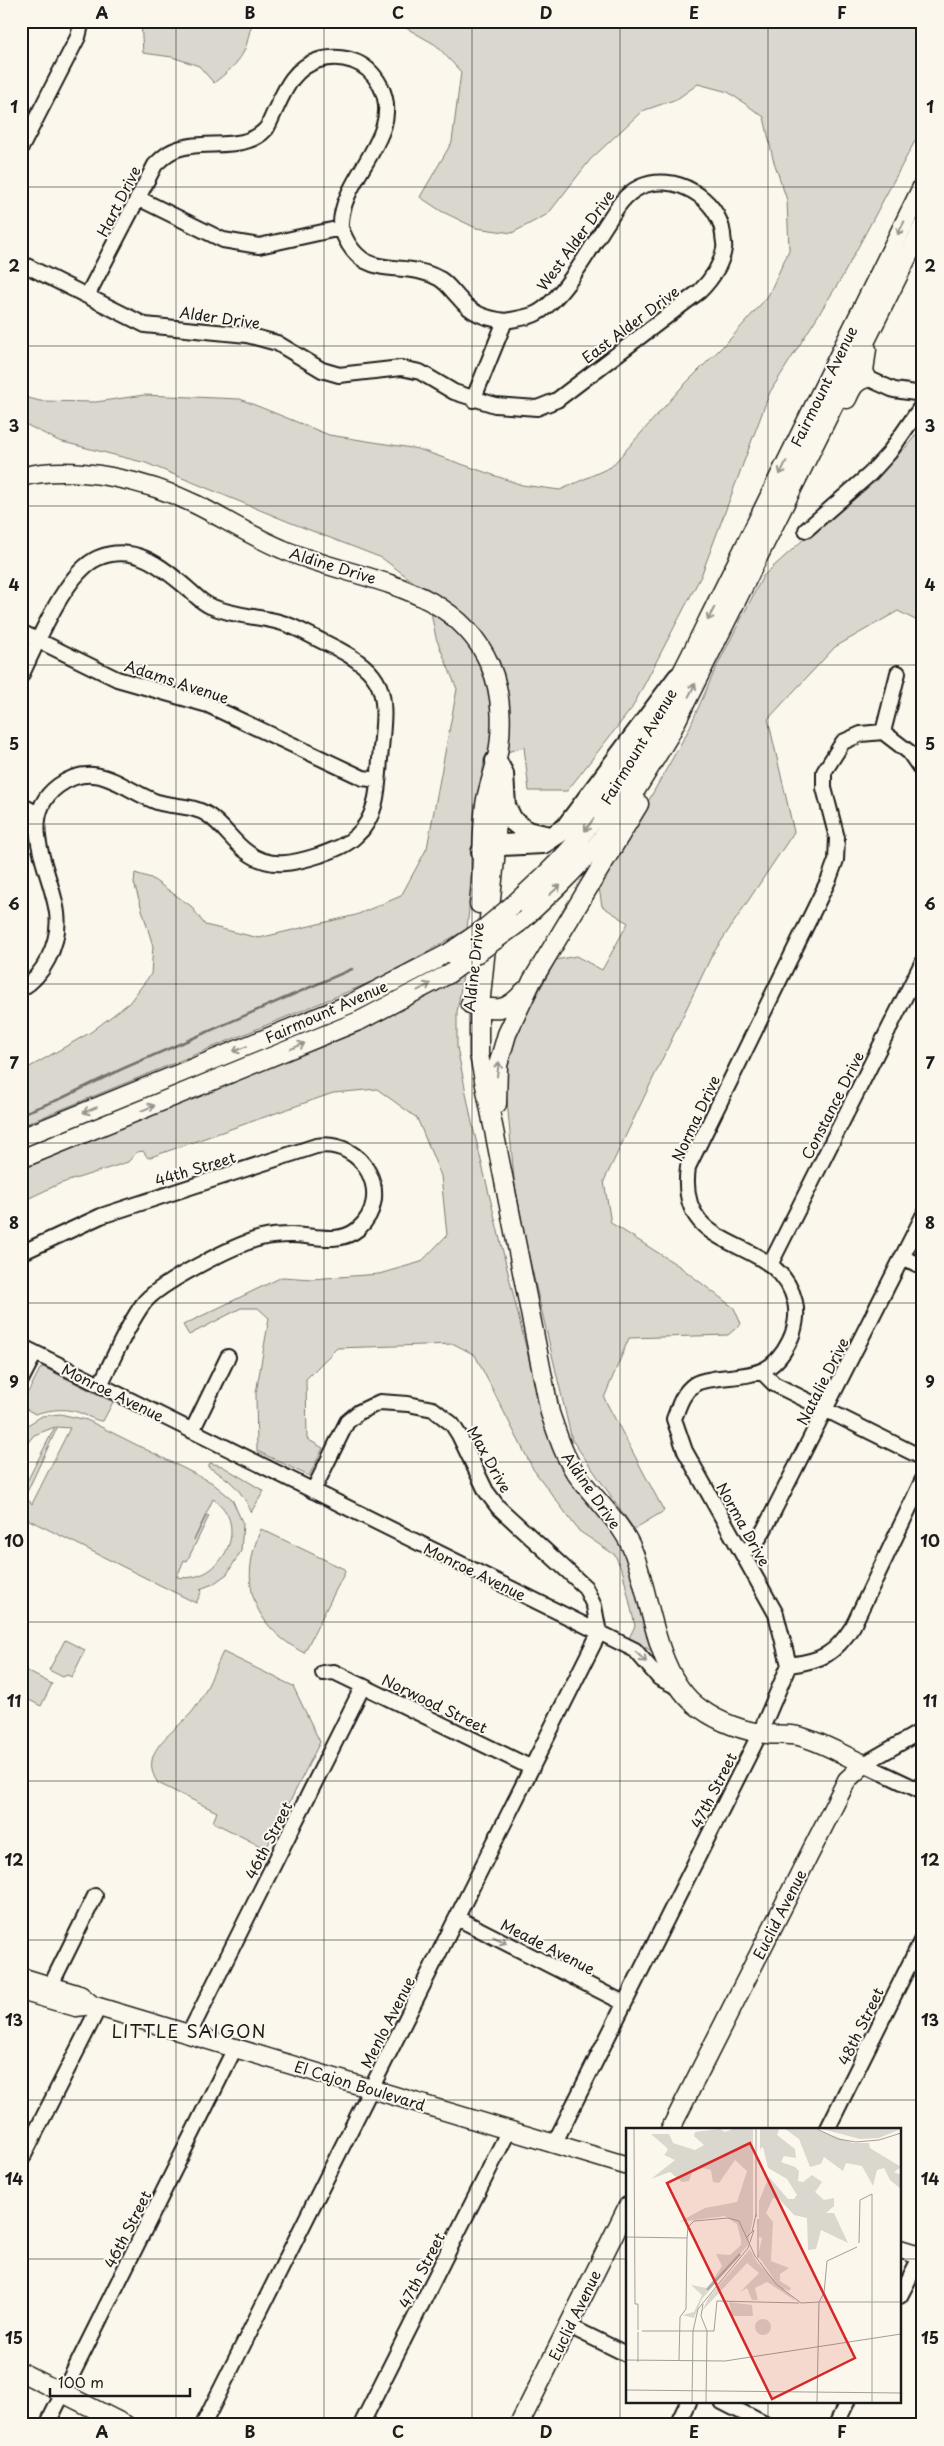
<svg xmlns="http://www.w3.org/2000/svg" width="944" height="2446" font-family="'Playpen Sans',sans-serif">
	<rect width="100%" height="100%" fill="#fbf7ec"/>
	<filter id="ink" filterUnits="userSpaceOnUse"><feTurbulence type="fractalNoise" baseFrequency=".02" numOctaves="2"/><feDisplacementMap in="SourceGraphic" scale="10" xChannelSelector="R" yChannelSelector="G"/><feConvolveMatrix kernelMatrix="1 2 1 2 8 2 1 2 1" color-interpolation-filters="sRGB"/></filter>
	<g filter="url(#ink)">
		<path fill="#dad7ce" stroke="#7b7a75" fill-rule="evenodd" d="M 141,21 L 255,21 C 248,29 249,41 244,51 C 238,64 225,74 214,83 L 199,66 L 172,57 L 143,53 Z
			M 394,21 L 923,21 L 923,126 L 841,279 L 770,392 L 701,576 L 632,708 L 567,791 L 529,791 L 524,747 L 484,759 L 467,929 L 381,978 L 21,1126 L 21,1072 L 91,1032 L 129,1003 L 151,974 L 153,946 L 134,883 L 135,873 L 151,878 L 191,906 L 205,925 L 259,938 L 356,915 L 401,896 L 427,848 L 457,689 L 436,638 L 427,592 L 382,558 L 289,522 L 146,463 L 59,441 L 21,422 L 21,396 L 40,401 L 96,402 L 144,395 L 240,399 L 329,435 L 418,449 L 522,485 L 560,490 L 611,467 L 681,388 L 732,337 L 768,296 L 789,250 L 787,200 L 773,159 L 764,117 L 728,92 L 698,84 L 677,99 L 642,111 L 590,160 L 548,214 L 512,233 L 476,228 L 441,211 L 420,197 L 452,142 L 461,72 L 436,45 Z
			M 923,426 L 923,624 L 898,611 L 835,647 L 768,719 L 794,832 L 712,955 L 604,1181 L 611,1223 L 679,1266 L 734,1308 L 741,1324 L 728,1335 L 629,1338 L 604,1398 L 664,1511 L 634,1529 L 572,1440 L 526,1244 L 514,1179 L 505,1077 L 514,1036 L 556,960 L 576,956 L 602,970 L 628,923 L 602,906 L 599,888 L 688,731 L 715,670 L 763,576 L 907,446 Z
			M 463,975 L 457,1012 L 457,1047 L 472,1123 L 542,1414 L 620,1542 L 634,1578 L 657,1654 L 629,1638 L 635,1626 L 623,1573 L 615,1555 L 579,1531 L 533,1469 L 475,1355 L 454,1344 L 337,1348 L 306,1379 L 307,1439 L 323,1448 L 309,1476 L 257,1451 L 256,1393 L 269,1318 L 258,1308 L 241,1308 L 189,1335 L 183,1325 L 282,1277 L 312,1279 L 379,1274 L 421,1262 L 447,1235 L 441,1176 L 417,1118 L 377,1089 L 333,1093 L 148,1158 L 143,1151 L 137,1152 L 128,1162 L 59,1184 L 21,1202 L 21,1166 L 358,1032 Z
			M 43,1367 L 113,1402 L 103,1421 C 97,1421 92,1418 85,1415 C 68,1407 52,1409 35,1414 L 21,1406 L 40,1369 Z
			M 60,1414 L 87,1420 L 211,1482 L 232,1499 L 243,1524 L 241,1551 L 227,1574 L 213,1584 L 200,1589 L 202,1591 L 196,1603 L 21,1516 L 21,1492 L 32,1504 L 70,1428 L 56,1427 L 57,1428 L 27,1492 L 23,1489 L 55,1427 L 34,1435 L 21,1451 L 21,1429 L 42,1416 ZM 213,1499 C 252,1524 222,1585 177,1577 L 184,1560 L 187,1561 L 209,1516 L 207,1515 L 194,1540 Z
			M 210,1463 L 222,1466 L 264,1491 L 251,1512 C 242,1490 229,1478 208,1467 Z
			M 261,1529 L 344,1569 L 345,1572 L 304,1653 C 252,1625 238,1582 261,1529 Z
			M 65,1640 L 85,1650 L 72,1677 L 67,1675 L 63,1677 L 49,1670 Z
			M 223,1652 L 293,1686 L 320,1742 L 266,1849 L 213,1822 L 217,1812 L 158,1783 C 135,1750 180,1730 195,1708 C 207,1692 214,1670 223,1652 Z
			M 25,1670 L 52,1684 L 41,1706 L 21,1696 L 21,1678 Z"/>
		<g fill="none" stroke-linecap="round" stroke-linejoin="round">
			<path stroke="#74726e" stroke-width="2.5" d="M 21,1114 L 60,1099 L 122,1069 L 352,969"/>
			<defs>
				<path id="minor" d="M 21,148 L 78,37 L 82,21
					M 138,198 L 223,240 L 259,246 L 341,228 C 362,286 401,257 440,279 C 448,284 453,292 459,298 C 472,314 485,318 505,321
					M 21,263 L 145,325 L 247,335 L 277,343 L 322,370 L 339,375 L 401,368 L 420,372 L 454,392 L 495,405 L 537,408 L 557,400 L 700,291 C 712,279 721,266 724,249 C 725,245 723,239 723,234 C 718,197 674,172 640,187 C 625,194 617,207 609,220 C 592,245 562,302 535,314 C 526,318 515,319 505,321 L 473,400
					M 87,296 L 155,165 C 159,161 164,156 169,153 C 197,136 243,155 266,129 C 269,125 271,119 273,115 C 284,92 292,68 319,60 C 330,57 342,57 353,61 C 365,65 374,74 380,85 C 407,135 338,178 341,228
					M 867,378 L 894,390 L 923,394
					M 806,530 L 870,474 L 889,453 L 923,404
					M 21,632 L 117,679 L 208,705 L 363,778 L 378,780
					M 21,676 C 37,644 65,572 98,558 C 134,543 161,566 187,588 C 194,594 201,602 210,606 C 233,616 256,616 279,622 C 296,626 312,637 328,644 C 392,675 386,695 380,759 C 378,786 378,817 356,836 C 346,846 333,850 320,855 C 295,863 270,870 247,852 C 233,842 223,825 208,815 C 193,805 174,807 157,802 C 123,790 97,758 58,786 C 15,818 52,872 57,913 C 59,928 55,945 48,959 C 42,971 33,982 21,989
					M 883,732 L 898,673
					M 883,732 L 909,752 L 923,772
					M 21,805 L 38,814
					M 21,1253 L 101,1216 L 316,1146 C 363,1138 395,1196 358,1229 C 339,1245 313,1235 291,1235 C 282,1235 270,1236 261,1238 C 236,1244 157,1284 143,1304 C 125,1329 114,1358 100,1385
					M 902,1257 L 923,1267
					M 771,1263 L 923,961
					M 21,1346 L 635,1650 L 659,1678 L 679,1688
					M 762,1372 L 774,1384 L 923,1458
					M 21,1380 L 35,1353
					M 192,1431 L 228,1357
					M 313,1491 L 347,1422 L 359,1412 L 380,1402 L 408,1404 L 433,1409 L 452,1424 L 459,1435 L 486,1491 L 498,1507 L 585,1587 L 594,1606 L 599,1633
					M 742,1553 L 756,1543 L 765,1528 L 923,1216
					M 789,1665 L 776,1614 L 685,1451 L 674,1419 C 679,1406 682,1393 695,1384 C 699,1381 707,1380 713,1379 C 747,1374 771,1379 789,1342 C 795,1331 798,1314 795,1302 C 778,1231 675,1260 688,1167 L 829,879 L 836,860 L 837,838 L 824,788 L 824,772 L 843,742 L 861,734 L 883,732
					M 789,1665 C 822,1661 835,1654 853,1626 L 923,1479
					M 323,1673 L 334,1672 L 532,1768
					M 864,1764 L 923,1730
					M 864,1764 L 923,1792
					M 457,1918 L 624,2003
					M 46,1995 L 95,1896
					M 189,2034 L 363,1686
					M 827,2130 L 923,1937
					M 554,2144 L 760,1733 L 789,1665
					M 21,2161 L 99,2007
					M 900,2296 L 923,2252
					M 569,2326 L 628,2355
					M 722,2402 L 767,2425
					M 47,2425 L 235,2048
					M 203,2425 L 599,1633
					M 361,2425 L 509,2130
					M 677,2425 L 688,2402
					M 836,2425 L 847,2402"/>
				<path id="major" d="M 847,399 C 852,388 855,381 867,378 L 864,371 L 867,349
					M 21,477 C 73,463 149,481 197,505 C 225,519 253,537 282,549 C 354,581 454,581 490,665 C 503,695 503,732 496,763 C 492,777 487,791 485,805 C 481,838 483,871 479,904
					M 498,789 L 495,860 L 479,1016 L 479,1055 L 550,1413 C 557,1433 563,1454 575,1472 C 593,1498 622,1522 633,1551 C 652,1599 655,1678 701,1709 C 719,1722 745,1732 768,1734 C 777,1735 788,1734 798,1736 C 821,1741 842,1755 864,1764 L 847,1780 L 670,2130
					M 514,904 C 537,883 561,861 581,836 C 647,755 689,656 736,564 C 799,438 860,311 923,185
					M 519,923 C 546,898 572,874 596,846 C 624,812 647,772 670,734 L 923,226
					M 470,1004 C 496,1010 506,1013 524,991
					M 497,1104 L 498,1065 L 507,1034 L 532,981 L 639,804
					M 21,1138 L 350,1004 L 449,953
					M 21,1159 L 361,1020 L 447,975
					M 21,1977 L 80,1995 L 92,2005 L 628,2166
					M 21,1991 L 76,2007 L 92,2005
					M 900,2249 L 923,2256
					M 21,2372 L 126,2425
					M 519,2425 L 628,2206"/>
				<path id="highway" d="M 496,761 L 503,774 L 505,806 L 512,820 L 527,832 L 550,837
					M 482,852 L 502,845 L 543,843 L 566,828 L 678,678"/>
			</defs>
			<use href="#minor" stroke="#1c1c1c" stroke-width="18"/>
			<use href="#major" stroke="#1c1c1c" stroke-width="21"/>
			<use href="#highway" stroke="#1c1c1c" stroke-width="24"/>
			<use href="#minor" stroke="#fbf7ec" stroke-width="14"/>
			<use href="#major" stroke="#fbf7ec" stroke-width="18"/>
			<use href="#highway" stroke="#fbf7ec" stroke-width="20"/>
			<defs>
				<path id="major-bridge" d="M 449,953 L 484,929 L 514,904
					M 447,975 L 519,923"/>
			</defs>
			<use href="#major-bridge" stroke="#1c1c1c" stroke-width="21" stroke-linecap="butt"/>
			<use href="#major-bridge" stroke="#fbf7ec" stroke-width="18"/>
		</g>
		<defs><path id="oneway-shaft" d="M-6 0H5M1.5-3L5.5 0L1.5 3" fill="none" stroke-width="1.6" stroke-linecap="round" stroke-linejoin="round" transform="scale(1.25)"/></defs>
		<g stroke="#97948e">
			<use href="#oneway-shaft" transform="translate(901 228) rotate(117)"/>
			<use href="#oneway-shaft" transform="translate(783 468) rotate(116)"/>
			<use href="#oneway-shaft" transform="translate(711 614) rotate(117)"/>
			<use href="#oneway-shaft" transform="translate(692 690) rotate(-63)"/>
			<use href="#oneway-shaft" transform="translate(589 825) rotate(126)"/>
			<use href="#oneway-shaft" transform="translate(555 890) rotate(-42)"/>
			<use href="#oneway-shaft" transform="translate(424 987) rotate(-28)"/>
			<use href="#oneway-shaft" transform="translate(298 1046) rotate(-22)"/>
			<use href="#oneway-shaft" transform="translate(240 1049) rotate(158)"/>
			<use href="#oneway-shaft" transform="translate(498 1069) rotate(-82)"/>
			<use href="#oneway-shaft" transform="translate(148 1108) rotate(-22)"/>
			<use href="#oneway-shaft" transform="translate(90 1110) rotate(158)"/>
			<use href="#oneway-shaft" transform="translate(641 1657) rotate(44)"/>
			<use href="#oneway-shaft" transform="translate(500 1940) rotate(27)"/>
		</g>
	</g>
	<path fill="none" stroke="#1c1c1c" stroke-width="1" stroke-opacity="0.55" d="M 176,21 L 176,2425M 324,21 L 324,2425M 472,21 L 472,2425M 620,21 L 620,2425M 768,21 L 768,2130M 21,187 L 923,187M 21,346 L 923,346M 21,506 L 923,506M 21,665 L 923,665M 21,824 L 923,824M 21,984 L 923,984M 21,1143 L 923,1143M 21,1303 L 923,1303M 21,1462 L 923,1462M 21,1622 L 923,1622M 21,1781 L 923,1781M 21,1940 L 923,1940M 21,2100 L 923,2100M 21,2259 L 628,2259M 900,2259 L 923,2259M 768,2402 L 768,2425"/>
	<g text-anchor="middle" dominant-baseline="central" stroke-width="4" stroke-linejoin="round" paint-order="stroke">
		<g font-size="15" fill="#1c1c1c" stroke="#fbf7ec">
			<text transform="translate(118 201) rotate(-63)">Hart Drive</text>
			<text transform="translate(575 240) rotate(-54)">West Alder Drive</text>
			<text transform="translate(220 317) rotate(8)">Alder Drive</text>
			<text transform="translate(630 324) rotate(-37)">East Alder Drive</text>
			<text transform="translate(823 386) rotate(-64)">Fairmount Avenue</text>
			<text transform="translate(333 565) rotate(17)">Aldine Drive</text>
			<text transform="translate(177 681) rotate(18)">Adams Avenue</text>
			<text transform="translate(638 746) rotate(-59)">Fairmount Avenue</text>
			<text transform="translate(473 967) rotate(-84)">Aldine Drive</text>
			<text transform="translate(326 1011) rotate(-24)">Fairmount Avenue</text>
			<text transform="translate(832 1105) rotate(-63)">Constance Drive</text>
			<text transform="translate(695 1118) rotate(-65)">Norma Drive</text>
			<text transform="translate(195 1168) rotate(-17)">44th Street</text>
			<text transform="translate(822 1381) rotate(-63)">Natalie Drive</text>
			<text transform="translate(113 1392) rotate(26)">Monroe Avenue</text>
			<text transform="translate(490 1459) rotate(61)">Max Drive</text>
			<text transform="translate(592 1490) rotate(55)">Aldine Drive</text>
			<text transform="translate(744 1524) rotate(61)">Norma Drive</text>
			<text transform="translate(475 1571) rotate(26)">Monroe Avenue</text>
			<text transform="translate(435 1703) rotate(26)">Norwood Street</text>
			<text transform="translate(713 1790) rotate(-63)">47th Street</text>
			<text transform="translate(268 1840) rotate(-63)">46th Street</text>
			<text transform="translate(779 1914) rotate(-63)">Euclid Avenue</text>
			<text transform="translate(548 1946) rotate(27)">Meade Avenue</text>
			<text transform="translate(387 2022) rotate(-63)">Menlo Avenue</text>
			<text transform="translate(860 2026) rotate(-64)">48th Street</text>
			<text transform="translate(360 2085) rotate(17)">El Cajon Boulevard</text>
			<text transform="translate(127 2229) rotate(-63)">46th Street</text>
			<text transform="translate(421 2270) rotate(-63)">47th Street</text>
			<text transform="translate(574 2315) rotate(-64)">Euclid Avenue</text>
		</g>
		<g font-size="18" letter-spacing="1" fill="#1c1c1c" stroke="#fbf7ec">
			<text x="189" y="2030">LITTLE SAIGON</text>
		</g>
	</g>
	<g transform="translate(626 2128)">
		<rect width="275" height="275" fill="#fbf7ec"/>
		<path d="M 94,1 L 99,4 L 107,1 L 127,1 L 127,90 L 122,117 L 76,171 L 68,190 L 56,187 L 68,184 L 76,167 L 65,157 L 80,160 L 84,156 L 96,138 L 90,126 L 104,127 L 115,117 L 115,112 L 111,96 L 99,88 L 53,94 L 79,80 L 111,74 L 121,43 L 109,32 L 93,55 L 87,54 L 85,42 L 77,40 L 67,42 L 63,53 L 56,54 L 44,44 L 25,51 L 49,32 L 38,27 L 42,22 L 40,19 L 25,6 L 43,6 L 47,15 L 69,22 L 78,17 L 68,8 L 69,4 ZM 134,1 L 153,1 L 151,7 L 169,21 L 170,30 L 158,28 L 155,34 L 169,39 L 173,43 L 172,53 L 177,54 L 186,47 L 196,54 L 189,64 L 198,72 L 208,70 L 208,78 L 200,85 L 208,85 L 222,115 L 195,102 L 190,121 L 182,122 L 181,90 L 168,87 L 153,71 L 147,70 L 140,85 L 147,94 L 145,133 L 163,140 L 154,146 L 154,153 L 165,160 L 163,163 L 153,158 L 132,128 L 136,110 L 133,109 L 133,73 L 143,49 L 162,71 L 168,71 L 171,67 L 161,51 L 142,40 L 137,19 L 134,21 ZM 159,1 L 189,1 L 227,15 L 243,15 L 244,20 L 275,39 L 268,44 L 275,47 L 275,61 L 264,52 L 258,40 L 251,42 L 247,58 L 236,38 L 220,35 L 217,43 L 198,29 L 195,36 L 184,39 L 173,11 ZM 196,1 L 275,1 L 253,10 L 234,11 ZM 124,121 L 131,134 L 170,173 L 141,154 L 129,160 L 132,172 L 126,172 L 121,160 L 114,164 L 133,145 L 121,135 L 76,183 L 83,169 ZM 103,174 L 126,177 L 127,188 L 106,188 ZM129 199a8 8 0 1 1 16 0a8 8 0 1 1-16 0Z" fill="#dad7ce"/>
		<path fill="none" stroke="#afaca5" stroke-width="2.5" d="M 81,162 L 114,126"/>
		<path fill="none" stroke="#a29f99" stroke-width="1" d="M 8,1 L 9,176 L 12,176 L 12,202M 191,1 L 212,11 L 230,14 L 253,12 L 275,5M 130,89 L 130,1M 0,109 L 61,110 L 62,99 L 68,93 L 102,90 L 113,93 L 129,128 L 150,156 L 175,175 L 193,174 L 191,274M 120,110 L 126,104 L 130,86M 233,115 L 234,72 L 246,66 L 246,274M 132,130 L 132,91M 193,174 L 275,174M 193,174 L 198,165 L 201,133 L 231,119M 77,176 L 75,188 L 81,203 L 80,274M 16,203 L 81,203M 81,203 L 88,203 L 91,173 L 173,175M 0,232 L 99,233 L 275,206M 53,232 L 54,189 L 60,181 L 61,110M 12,234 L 12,204M 0,262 L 275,265M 66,274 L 67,203 L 72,181 L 122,120 L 128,102"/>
		<path fill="#d62828" fill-opacity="0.15" stroke="#d62828" stroke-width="2.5" d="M 124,15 L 229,230 L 146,271 L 41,55 Z"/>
		<rect width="275" height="275" fill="none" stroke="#1c1c1c" stroke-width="2.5"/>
	</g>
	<rect width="944" height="2446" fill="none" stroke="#fbf7ec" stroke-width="55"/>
	<path d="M50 2388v8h140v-8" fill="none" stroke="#1c1c1c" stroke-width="2.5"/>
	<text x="58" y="2388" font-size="15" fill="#1c1c1c" stroke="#fbf7ec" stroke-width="4" paint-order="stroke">100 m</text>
	<rect x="28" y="28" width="888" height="2390" fill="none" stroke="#1c1c1c" stroke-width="2"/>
	<g font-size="16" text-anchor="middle" font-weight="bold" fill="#1c1c1c">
		<text x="102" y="19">A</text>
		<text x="250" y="19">B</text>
		<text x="398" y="19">C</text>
		<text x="546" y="19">D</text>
		<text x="694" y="19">E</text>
		<text x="842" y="19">F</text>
		<text x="14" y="113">1</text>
		<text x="930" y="113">1</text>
		<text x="14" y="272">2</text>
		<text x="930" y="272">2</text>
		<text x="14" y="432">3</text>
		<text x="930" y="432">3</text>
		<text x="14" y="591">4</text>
		<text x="930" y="591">4</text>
		<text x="14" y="750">5</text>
		<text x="930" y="750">5</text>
		<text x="14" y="910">6</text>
		<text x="930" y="910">6</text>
		<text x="14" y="1069">7</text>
		<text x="930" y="1069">7</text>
		<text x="14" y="1229">8</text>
		<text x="930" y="1229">8</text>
		<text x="14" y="1388">9</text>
		<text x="930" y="1388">9</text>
		<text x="14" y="1547">10</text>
		<text x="930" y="1547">10</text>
		<text x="14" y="1707">11</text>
		<text x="930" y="1707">11</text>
		<text x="14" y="1866">12</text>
		<text x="930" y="1866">12</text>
		<text x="14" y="2026">13</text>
		<text x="930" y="2026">13</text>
		<text x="14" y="2185">14</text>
		<text x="930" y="2185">14</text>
		<text x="14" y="2344">15</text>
		<text x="930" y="2344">15</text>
		<text x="102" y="2438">A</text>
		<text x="250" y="2438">B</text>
		<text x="398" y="2438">C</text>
		<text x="546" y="2438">D</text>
		<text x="694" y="2438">E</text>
		<text x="842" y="2438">F</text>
	</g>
</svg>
